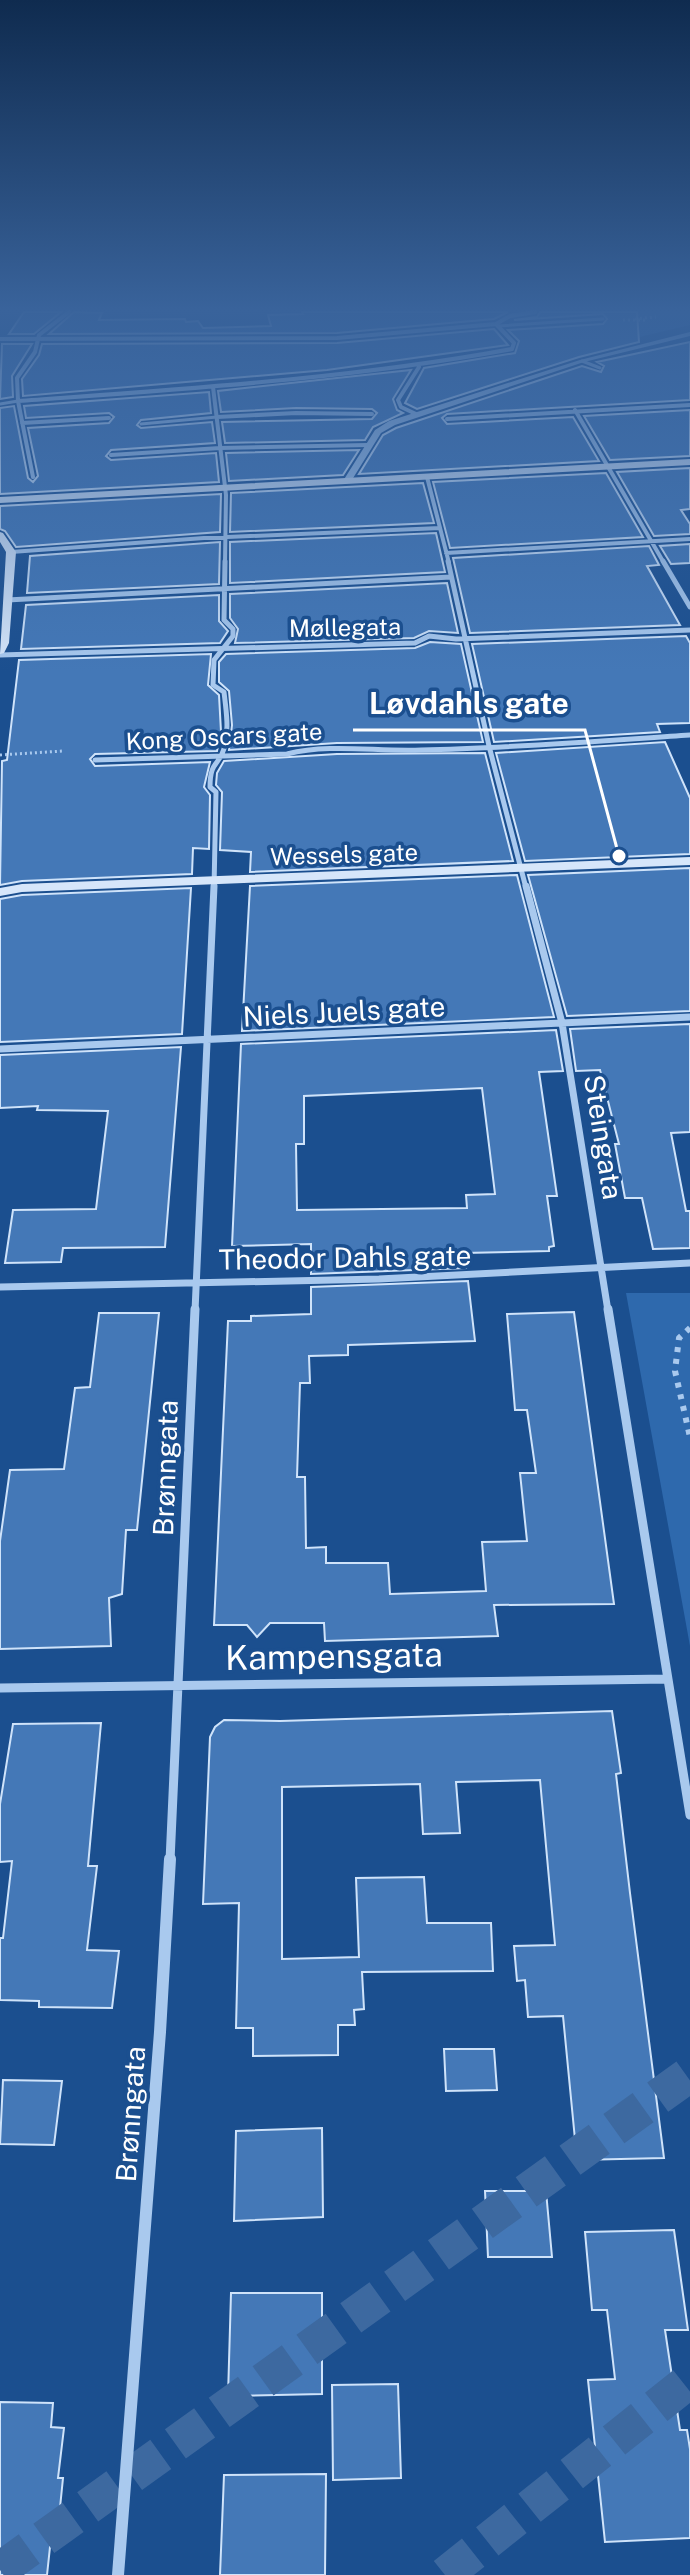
<svg xmlns="http://www.w3.org/2000/svg" width="690" height="2575" font-family="'Public Sans',sans-serif">
	<rect width="100%" height="100%" fill="#1b4f8f"/>
	<path fill="#2e69ad" d="M 604,312 L 690,312 L 690,325 L 610,344 L 603,339 Z
		M 626,1293 L 690,1293 L 690,1646 Z"/>
	<path fill="#4478b7" stroke="#cfe3fa" stroke-width="2" fill-rule="evenodd" d="M 24,312 L 61,312 L 34,334 L 9,334 Z
		M 74,312 L 102,313 L 99,320 L 185,319 L 186,322 L 198,321 L 203,328 L 271,326 L 268,315 L 303,314 L 302,312 L 508,312 L 494,319 L 337,333 L 49,334 Z
		M 540,312 L 637,312 L 639,342 L 579,357 L 417,409 L 405,403 L 424,368 L 515,353 L 519,341 L 508,330 L 603,324 L 607,319 L 603,314 L 514,320 L 537,317 Z
		M 494,329 L 508,345 L 327,370 L 23,396 L 22,379 L 39,355 L 42,344 L 337,343 Z
		M 690,342 L 690,400 L 447,414 L 442,418 L 447,424 L 573,417 L 599,461 L 359,474 L 383,435 L 396,428 L 582,366 L 601,372 L 604,366 L 597,362 Z
		M 2,344 L 32,344 L 12,376 L 13,397 L 0,399 Z
		M 411,370 L 393,399 L 397,410 L 403,413 L 373,427 L 365,440 L 225,443 L 222,422 L 372,419 L 377,413 L 372,409 L 296,408 L 221,412 L 218,391 Z
		M 209,392 L 211,413 L 141,420 L 137,425 L 141,428 L 212,422 L 215,443 L 111,450 L 106,456 L 111,460 L 216,453 L 219,482 L 0,494 L 0,408 L 14,406 L 28,478 L 33,482 L 38,476 L 28,428 L 109,423 L 114,417 L 109,413 L 26,418 L 24,406 Z
		M 690,410 L 690,456 L 610,460 L 584,416 Z
		M 359,450 L 343,475 L 229,481 L 226,453 Z
		M 690,468 L 690,509 L 681,510 L 690,524 L 690,534 L 654,536 L 617,472 Z
		M 606,473 L 643,537 L 450,548 L 433,482 Z
		M 423,483 L 434,523 L 230,532 L 231,493 Z
		M 221,494 L 220,532 L 16,547 L 5,531 L 0,529 L 0,506 Z
		M 436,533 L 445,572 L 230,583 L 230,542 Z
		M 220,542 L 219,584 L 27,593 L 30,556 Z
		M 690,544 L 690,563 L 671,564 L 660,546 Z
		M 649,546 L 659,565 L 647,566 L 680,625 L 470,633 L 453,558 Z
		M 447,583 L 458,633 L 429,631 L 414,638 L 235,643 L 238,629 L 230,618 L 230,594 Z
		M 219,595 L 219,621 L 228,631 L 220,643 L 21,649 L 26,605 Z
		M 686,636 L 690,643 L 690,723 L 657,724 L 660,732 L 494,742 L 472,644 Z
		M 430,642 L 461,644 L 483,742 L 337,743 L 229,750 L 232,725 L 229,691 L 219,682 L 219,662 L 226,654 L 415,648 Z
		M 211,654 L 208,685 L 219,695 L 221,732 L 217,751 L 95,754 L 90,759 L 95,766 L 210,762 L 204,787 L 210,795 L 209,849 L 193,848 L 192,874 L 22,881 L 0,885 L 2,761 L 7,760 L 19,660 Z
		M 665,742 L 690,798 L 690,854 L 525,861 L 496,753 Z
		M 485,753 L 513,861 L 250,872 L 251,852 L 220,850 L 222,792 L 216,785 L 217,773 L 224,761 L 337,754 Z
		M 690,868 L 690,1011 L 567,1016 L 528,875 Z
		M 517,875 L 554,1017 L 242,1031 L 250,886 Z
		M 191,888 L 182,1034 L 0,1042 L 0,899 L 22,895 Z
		M 690,1024 L 690,1132 L 671,1133 L 686,1211 L 690,1211 L 690,1248 L 653,1249 L 642,1198 L 625,1198 L 615,1144 L 619,1144 L 600,1070 L 576,1071 L 570,1029 Z
		M 556,1030 L 563,1071 L 539,1072 L 557,1196 L 547,1196 L 554,1246 L 549,1247 L 549,1251 L 464,1253 L 466,1268 L 311,1274 L 311,1244 L 232,1246 L 241,1044 ZM 482,1088 L 495,1194 L 466,1195 L 467,1208 L 297,1210 L 296,1144 L 304,1144 L 304,1096 Z
		M 181,1047 L 165,1247 L 63,1248 L 61,1262 L 5,1263 L 13,1210 L 96,1209 L 108,1111 L 37,1110 L 38,1106 L 0,1108 L 0,1055 Z
		M 468,1281 L 475,1341 L 348,1345 L 348,1355 L 309,1356 L 310,1383 L 300,1383 L 297,1477 L 305,1477 L 306,1548 L 326,1547 L 326,1563 L 388,1563 L 390,1594 L 486,1591 L 482,1542 L 527,1541 L 520,1473 L 536,1473 L 527,1410 L 515,1410 L 507,1314 L 574,1312 L 614,1604 L 494,1605 L 498,1636 L 325,1641 L 324,1623 L 270,1623 L 257,1637 L 247,1625 L 214,1625 L 228,1321 L 251,1321 L 251,1316 L 311,1314 L 311,1287 Z
		M 99,1313 L 159,1313 L 137,1530 L 126,1530 L 122,1594 L 109,1598 L 111,1646 L 0,1649 L 0,1541 L 10,1470 L 64,1469 L 75,1388 L 90,1387 Z
		M 612,1711 L 621,1773 L 616,1774 L 630,1893 L 664,2158 L 577,2160 L 563,2016 L 528,2017 L 525,1980 L 517,1981 L 514,1946 L 555,1945 L 540,1780 L 456,1782 L 460,1833 L 423,1834 L 420,1784 L 282,1787 L 282,1959 L 359,1957 L 356,1878 L 424,1877 L 427,1923 L 491,1923 L 493,1971 L 362,1972 L 364,2009 L 354,2010 L 355,2025 L 338,2025 L 338,2055 L 253,2056 L 253,2028 L 236,2028 L 239,1903 L 203,1904 L 210,1737 L 215,1727 L 224,1720 L 280,1721 Z
		M 101,1723 L 88,1866 L 97,1866 L 87,1950 L 119,1951 L 112,2008 L 39,2007 L 39,2001 L 0,2000 L 0,1938 L 3,1938 L 12,1861 L 0,1862 L 0,1804 L 13,1724 Z
		M 444,2049 L 494,2049 L 497,2090 L 446,2091 Z
		M 3,2080 L 62,2081 L 54,2145 L 0,2144 Z
		M 322,2128 L 323,2217 L 234,2221 L 236,2131 Z
		M 485,2191 L 546,2191 L 552,2257 L 488,2257 Z
		M 674,2230 L 688,2330 L 665,2330 L 680,2430 L 687,2430 L 690,2449 L 690,2538 L 605,2542 L 588,2380 L 615,2379 L 607,2310 L 592,2310 L 585,2232 Z
		M 231,2293 L 322,2293 L 322,2394 L 228,2396 Z
		M 398,2384 L 401,2478 L 333,2480 L 332,2385 Z
		M 0,2402 L 53,2403 L 51,2427 L 64,2428 L 58,2478 L 63,2478 L 56,2547 L 50,2547 L 47,2575 L 0,2575 Z
		M 326,2474 L 325,2575 L 220,2575 L 224,2475 Z"/>
	<g fill="none" stroke-linecap="round" stroke-linejoin="round">
		<path stroke="#3d69a0" stroke-width="36" stroke-dasharray="36 18" stroke-linecap="butt" d="M 0,2570 L 690,2074
			M 445,2575 L 690,2380"/>
		<path stroke="#a9c9ee" stroke-width="3" stroke-dasharray="2 3" stroke-linecap="butt" d="M 635,319 L 656,317
			M 623,320 L 645,320
			M 0,755 L 63,751"/>
		<path stroke="#a9c9ee" stroke-width="6" stroke-dasharray="5 7" stroke-linecap="butt" d="M 690,1328 L 679,1338 L 675,1371 L 690,1437"/>
		<path stroke="#a9c9ee" stroke-width="3" d="M 498,326 L 603,319
			M 582,361 L 600,368
			M 0,404 L 18,401
			M 141,424 L 217,417"/>
		<path stroke="#a9c9ee" stroke-width="4" d="M 0,339 L 337,338 L 496,324 L 510,316 L 535,312
			M 213,387 L 226,495 L 225,563
			M 18,401 C 183,389 349,379 512,349 L 514,343 L 496,324
			M 575,410 L 664,563
			M 416,414 L 401,407 L 398,400 L 419,367
			M 217,417 L 296,413 L 372,414
			M 447,419 L 690,405
			M 22,423 L 109,418
			M 111,455 L 220,448 L 368,445
			M 33,477 L 18,401 L 17,378 L 35,352 L 39,335 L 69,312
			M 427,477 L 449,563
			M 11,552 L 204,538 L 440,528
			M 446,553 L 690,539"/>
		<path stroke="#a9c9ee" stroke-width="5" d="M 448,561 L 489,746 L 526,888
			M 663,561 L 690,607
			M 7,600 L 451,577
			M 0,655 L 415,643 L 429,636 L 456,639 L 690,630
			M 95,760 L 287,754 C 331,743 376,752 421,750 C 511,748 600,741 690,735
			M 214,888 L 216,792 L 210,787 C 210,759 220,767 225,745 C 229,728 226,709 224,692 L 213,685 L 214,660 L 233,636 L 233,629 L 224,620 L 225,561"/>
		<path stroke="#a9c9ee" stroke-width="7" d="M 526,886 L 562,1023 L 608,1311
			M 0,1049 L 690,1017
			M 0,1287 L 379,1279 L 690,1263
			M 195,1311 L 214,886"/>
		<path stroke="#a9c9ee" stroke-width="9" d="M 608,1309 L 690,1815
			M 0,1688 L 668,1679
			M 170,1861 L 195,1309"/>
		<path stroke="#a9c9ee" stroke-width="12" d="M 118,2575 L 160,2032 L 170,1859"/>
		<path fill="#a9c9ee" fill-rule="evenodd" d="M 690,332 L 690,336 L 584,362 L 395,425 L 381,433 L 350,483 L 343,481 L 375,430 L 389,421 L 580,360 Z"/>
		<path fill="#d6e6fa" fill-rule="evenodd" d="M 690,459 L 690,465 L 0,503 L 0,497 Z
			M 0,532 L 3,533 L 16,552 L 9,643 L 4,653 L 0,654 L 6,552 L 0,542 Z
			M 690,857 L 690,865 L 22,892 L 0,896 L 0,888 L 22,884 Z"/>
	</g>
	<linearGradient id="sky" x2="0" y2="1"><stop stop-color="#0f2b4f"/><stop offset="0.46" stop-color="#39639b"/><stop offset="1" stop-color="#39639b" stop-opacity="0"/></linearGradient>
	<rect width="690" height="672" fill="url(#sky)"/>
	<g text-anchor="middle" dominant-baseline="central" stroke-width="7" stroke-linejoin="round" paint-order="stroke">
		<g font-size="24" fill="#fff" stroke="#1b4f8f">
			<text transform="translate(345 627) rotate(-1)">Møllegata</text>
			<text transform="translate(224 736) rotate(-3)">Kong Oscars gate</text>
			<text transform="translate(344 854) rotate(-2)">Wessels gate</text>
		</g>
		<g font-size="28" fill="#fff" stroke="#1b4f8f">
			<text transform="translate(344 1011) rotate(-3)">Niels Juels gate</text>
			<text transform="translate(604 1137) rotate(81)">Steingata</text>
			<text transform="translate(345 1257) rotate(-1)">Theodor Dahls gate</text>
			<text transform="translate(165 1468) rotate(-88)">Brønngata</text>
			<text transform="translate(130 2114) rotate(-86)">Brønngata</text>
		</g>
		<g font-size="34" fill="#fff" stroke="#1b4f8f">
			<text transform="translate(334 1656) rotate(-1)">Kampensgata</text>
		</g>
	</g>
	<path fill="none" stroke="#fff" stroke-width="3" d="M619 856L585 730H353"/>
	<circle fill="#fff" stroke="#1b4f8f" stroke-width="3" cx="619" cy="856" r="8"/>
	<g font-size="30" text-anchor="middle" font-weight="bold" fill="#fff" stroke="#1b4f8f" stroke-width="7" stroke-linejoin="round" paint-order="stroke">
		<text x="469" y="714">Løvdahls gate</text>
	</g>
</svg>
